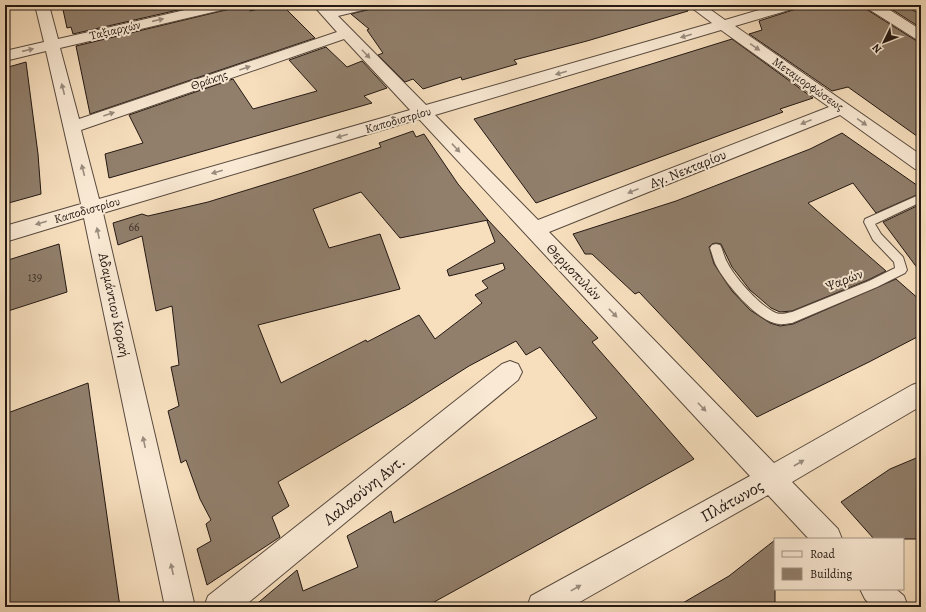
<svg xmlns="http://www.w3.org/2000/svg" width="926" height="612" font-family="Alegreya,serif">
	<rect width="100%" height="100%" fill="#f7dfbe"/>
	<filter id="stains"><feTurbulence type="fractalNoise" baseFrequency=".005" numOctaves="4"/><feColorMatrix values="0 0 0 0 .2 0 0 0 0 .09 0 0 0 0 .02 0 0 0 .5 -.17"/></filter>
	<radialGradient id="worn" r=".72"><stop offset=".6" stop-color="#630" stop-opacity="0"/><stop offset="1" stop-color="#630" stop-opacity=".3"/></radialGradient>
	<path fill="#917f6c" stroke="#231813" d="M 62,5 L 200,5 L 73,34 L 71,27 L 67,28 Z
		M 233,5 L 249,5 L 250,11 L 274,5 L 282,5 L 315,38 L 90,114 L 76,46 L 230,9 Z
		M 374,5 L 612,5 L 617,9 L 628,5 L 687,5 L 688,11 L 587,41 L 514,60 L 517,64 L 462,80 L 461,77 L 423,89 L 413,79 L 405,82 L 378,55 L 383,53 L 367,30 L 369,29 L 351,14 L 371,9 Z
		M 799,5 L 864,5 L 866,9 L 915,40 L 921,41 L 921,139 L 848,87 L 832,91 L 749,34 L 762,30 L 759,21 L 796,9 Z
		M 885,5 L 904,5 L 921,15 L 921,28 Z
		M 732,39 L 813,98 L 780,109 L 783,112 L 536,203 L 474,119 Z
		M 326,47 L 347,67 L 362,61 L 387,88 L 364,96 L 372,103 L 109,178 L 105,154 L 143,143 L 129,115 L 233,79 L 253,109 L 317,91 L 289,60 Z
		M 26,62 L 38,154 L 41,194 L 5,204 L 5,68 Z
		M 413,131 L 416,137 L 424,134 L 458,184 L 488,220 L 400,238 L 361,192 L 313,209 L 329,248 L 380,234 L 400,289 L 258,325 L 281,383 L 366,340 L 367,342 L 419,315 L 435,339 L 482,303 L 475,295 L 488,288 L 482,281 L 505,269 L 503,263 L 449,276 L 447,270 L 495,242 L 487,221 L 488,220 L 598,338 L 592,342 L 694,459 L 425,607 L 253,607 L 297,570 L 303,591 L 358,567 L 347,536 L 391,511 L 394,523 L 597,418 L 540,347 L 526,355 L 516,341 L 469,366 L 406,406 L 278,482 L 289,506 L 272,517 L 280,537 L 207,585 L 197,549 L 211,541 L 206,524 L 211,520 L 200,499 L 186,460 L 181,463 L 168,411 L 179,406 L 171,367 L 179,365 L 172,306 L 156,311 L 142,236 L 118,245 L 113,223 L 142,214 L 148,216 L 208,202 L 299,174 L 381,147 L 379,143 Z
		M 842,133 L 921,188 L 921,193 L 876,213 L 853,183 L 808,203 L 886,271 L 868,280 L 792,311 L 780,312 L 771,308 L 750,290 L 732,267 L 721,244 L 716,243 L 712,244 L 709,247 L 714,264 L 732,291 L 750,310 L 770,323 L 780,326 L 793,324 L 896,279 L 921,301 L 921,335 L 869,362 L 757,417 L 639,292 L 635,294 L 592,254 L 585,254 L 573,234 L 676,201 L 810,149 Z
		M 921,204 L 921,273 L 883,222 Z
		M 59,244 L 67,292 L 5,312 L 5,261 Z
		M 88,383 L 120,607 L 5,607 L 5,414 Z
		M 921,456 L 921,539 L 874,539 L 841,502 L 890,469 Z
		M 775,540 L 775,607 L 676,607 L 729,576 Z"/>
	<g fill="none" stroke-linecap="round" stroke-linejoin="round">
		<defs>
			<path id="lane" d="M 921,194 L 921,202 L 875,224 L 881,234 L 903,257 L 907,270 L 905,273 L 877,287 L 792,323 C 788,323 783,325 779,324 C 757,322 724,282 715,263 C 713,258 712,253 710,248 L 712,245 L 716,244 L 720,245 C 723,250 724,257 727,262 C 734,277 761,307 776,313 C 781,315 787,313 792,312 L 869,281 L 895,268 L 894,262 L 873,240 L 864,222 L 865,219 Z"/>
			<path id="street" d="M 35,5 L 49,5 L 58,39 L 207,5 L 232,5 L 230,8 L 60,48 L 79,119 L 337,32 L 313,5 L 328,5 L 332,9 L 348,5 L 373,5 L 371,8 L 338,16 L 426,105 L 712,23 L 688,5 L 704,5 L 725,20 L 776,5 L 798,5 L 796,8 L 735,26 L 921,155 L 921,170 L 915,169 L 840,115 L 549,232 L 774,463 L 912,385 L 921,382 L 921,406 L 792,482 L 838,529 L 842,539 L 809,539 L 768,495 L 571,607 L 527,607 L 531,596 L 750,476 L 419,119 L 103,213 L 195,607 L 165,607 L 84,218 L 5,242 L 5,226 L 81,204 L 46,51 L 5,61 L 5,51 L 44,42 ZM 721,30 L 829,107 L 538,220 L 435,115 ZM 344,39 L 410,110 L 99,199 L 81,130 Z
				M 865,5 L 882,5 L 921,30 L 921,40 L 916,39 L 867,8 Z
				M 510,361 L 518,364 L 522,372 L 518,380 L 243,607 L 204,607 L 208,596 L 502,364 Z
				M 860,589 L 896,589 L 904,596 L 908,607 L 872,607 L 865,599 Z"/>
		</defs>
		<use href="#lane" stroke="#584a3e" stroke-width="2"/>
		<use href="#street" stroke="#584a3e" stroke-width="2"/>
		<use href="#lane" fill="#faead5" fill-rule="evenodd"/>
		<use href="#street" fill="#faead5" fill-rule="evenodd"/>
	</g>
	<defs><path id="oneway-solid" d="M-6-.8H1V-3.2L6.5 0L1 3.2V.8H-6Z"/></defs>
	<g fill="#998c7e">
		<use href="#oneway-solid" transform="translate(158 20) rotate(-13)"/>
		<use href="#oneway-solid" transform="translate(686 36) rotate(164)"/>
		<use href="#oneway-solid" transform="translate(755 47) rotate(35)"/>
		<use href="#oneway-solid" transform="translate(28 50) rotate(-13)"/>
		<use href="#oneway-solid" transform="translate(366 54) rotate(46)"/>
		<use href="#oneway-solid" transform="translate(245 68) rotate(-19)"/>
		<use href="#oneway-solid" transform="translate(561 73) rotate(164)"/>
		<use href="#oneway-solid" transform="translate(63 89) rotate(-104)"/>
		<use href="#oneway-solid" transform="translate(109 114) rotate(-19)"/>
		<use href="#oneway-solid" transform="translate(806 122) rotate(158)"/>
		<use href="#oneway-solid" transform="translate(862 122) rotate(35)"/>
		<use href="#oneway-solid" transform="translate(342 136) rotate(164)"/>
		<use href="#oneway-solid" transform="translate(456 148) rotate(47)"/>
		<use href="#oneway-solid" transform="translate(83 170) rotate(-104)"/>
		<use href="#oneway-solid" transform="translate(217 172) rotate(164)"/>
		<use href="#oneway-solid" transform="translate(633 191) rotate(158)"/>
		<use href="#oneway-solid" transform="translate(41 223) rotate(164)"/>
		<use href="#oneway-solid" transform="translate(98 233) rotate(-102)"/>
		<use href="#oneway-solid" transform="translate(613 313) rotate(46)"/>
		<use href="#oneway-solid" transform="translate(702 407) rotate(46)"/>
		<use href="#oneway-solid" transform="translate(144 442) rotate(-102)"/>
		<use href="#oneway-solid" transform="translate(799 463) rotate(-30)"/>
		<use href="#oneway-solid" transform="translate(172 569) rotate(-102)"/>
		<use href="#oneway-solid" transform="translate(576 588) rotate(-29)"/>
	</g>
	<g text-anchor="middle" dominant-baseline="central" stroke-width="4" stroke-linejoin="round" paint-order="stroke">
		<g font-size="12" fill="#231813" stroke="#faead5">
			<text transform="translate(115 30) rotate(-13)">Ταξιαρχών</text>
			<text transform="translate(209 80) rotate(-19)">Θράκης</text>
			<text transform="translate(808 84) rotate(35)">Μεταμορφώσεως</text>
			<text transform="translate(398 120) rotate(-16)">Καποδιστρίου</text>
			<text transform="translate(87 210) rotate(-16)">Καποδιστρίου</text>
		</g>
		<g font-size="12" fill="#3e3229">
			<text x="134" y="227">66</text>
			<text x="35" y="277">139</text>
		</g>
		<g font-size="14" fill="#231813" stroke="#faead5">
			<text transform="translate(688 169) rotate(-22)">Αγ. Νεκταρίου</text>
			<text transform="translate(574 272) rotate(46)">Θερμοπυλών</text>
			<text transform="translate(844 280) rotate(-21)">Ψαρών</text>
			<text transform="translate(114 305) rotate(78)">Αδαμάντιου Κοραή</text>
		</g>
		<g font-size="17" fill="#231813" stroke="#faead5">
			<text transform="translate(364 490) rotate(-39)">Λαλαούνη Αντ.</text>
			<text transform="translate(732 501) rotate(-29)">Πλάτωνος</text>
		</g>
	</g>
	<rect width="926" height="612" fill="none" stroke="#f7dfbe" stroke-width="20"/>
	<rect x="6" y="6" width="914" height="600" fill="none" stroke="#231813" stroke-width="2"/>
	<rect x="10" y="10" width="906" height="592" fill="none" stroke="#231813"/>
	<rect x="774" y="538" width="130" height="52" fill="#faead5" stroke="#a49687"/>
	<rect x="782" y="551" width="20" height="6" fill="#faead5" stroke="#a49687"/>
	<text x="810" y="558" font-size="12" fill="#231813">Road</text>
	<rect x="782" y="568" width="20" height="12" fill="#917f6c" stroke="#a49687"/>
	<text x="810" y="578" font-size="12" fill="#231813">Building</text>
	<g transform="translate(884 42) rotate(227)" stroke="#faead5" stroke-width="3" paint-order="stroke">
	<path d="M0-3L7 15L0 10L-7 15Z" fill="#231813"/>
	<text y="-6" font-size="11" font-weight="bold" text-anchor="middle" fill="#231813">N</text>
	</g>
	<rect width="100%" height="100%" filter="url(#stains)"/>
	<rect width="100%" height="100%" fill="url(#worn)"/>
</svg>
